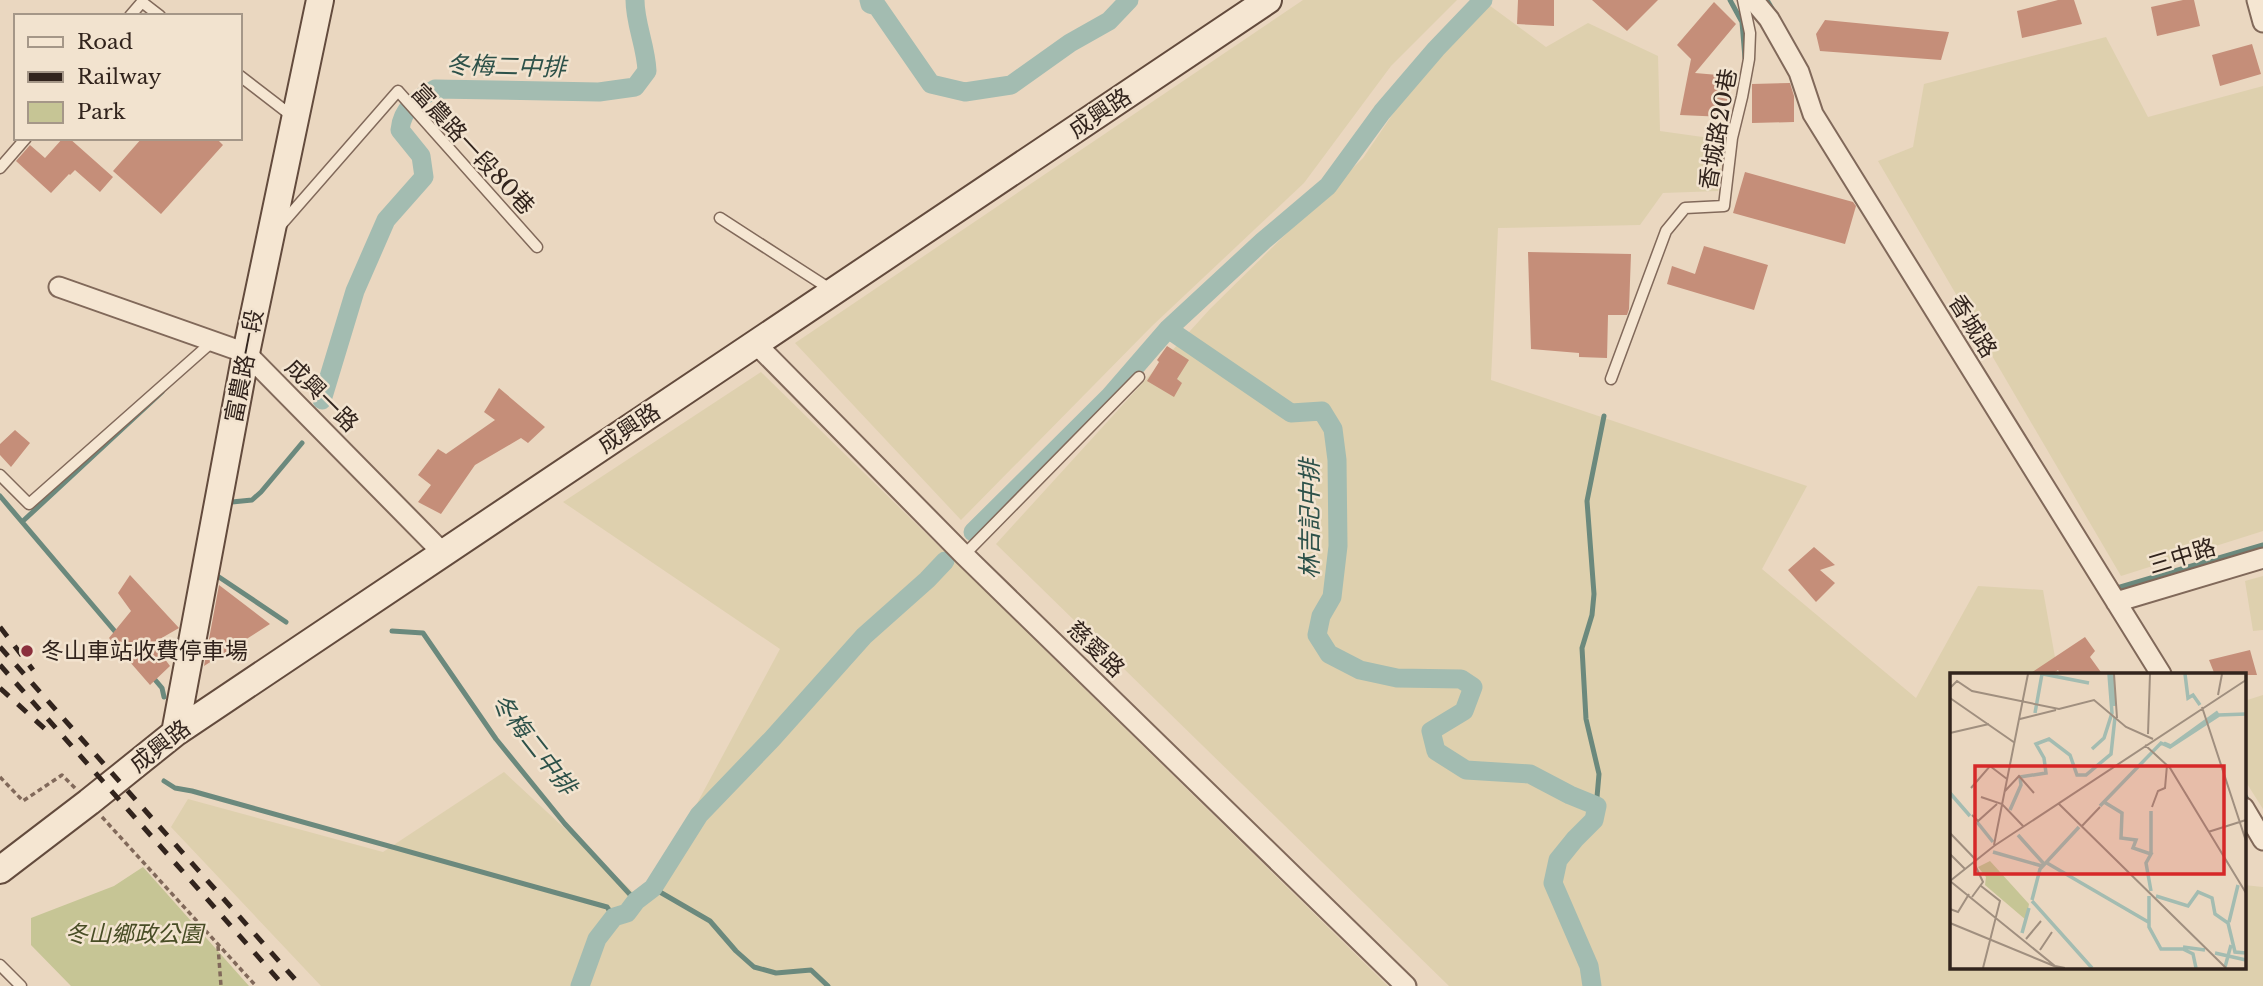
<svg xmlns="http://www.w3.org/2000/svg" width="2263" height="986" font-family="'Libre Baskerville','Noto Sans TC',serif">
	<rect width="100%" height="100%" fill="#ead7c0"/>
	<path fill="#ded0ae" d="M 1303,0 L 1457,0 L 1391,66 L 1304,183 L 1152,326 L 961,520 L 795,343 Z
		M 1489,5 L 1546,47 L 1588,23 L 1658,56 L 1660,131 L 1724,140 L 1718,191 L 1663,193 L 1640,225 L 1498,228 L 1491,380 L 1807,486 L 1762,569 L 1916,698 L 1978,586 L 2043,590 L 2058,674 L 1952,674 L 1952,967 L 2244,967 L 2244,885 L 2263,887 L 2263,986 L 1449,986 L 996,544 L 1210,309 L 1363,158 L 1428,62 Z
		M 2106,37 L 2148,117 L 2263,86 L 2263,531 L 2121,576 L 1878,161 L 1913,147 L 1924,84 Z
		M 761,372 L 1388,986 L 321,986 L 171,827 L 188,799 L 383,852 L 504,772 L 644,902 L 780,649 L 563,502 Z
		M 2263,576 L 2263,630 L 2253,631 L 2245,581 Z
		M 2263,695 L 2263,809 L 2244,779 L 2244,701 Z"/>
	<path fill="#c6c595" d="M 143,867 L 249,986 L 71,986 L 31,945 L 31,918 L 114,886 Z"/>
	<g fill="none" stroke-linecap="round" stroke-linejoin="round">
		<path stroke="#6b897d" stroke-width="5" d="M 1730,0 L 1742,22 L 1745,58
			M 1767,0 L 1774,12
			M 0,496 L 118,635
			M 232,502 L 252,500 L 261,492 L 302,443
			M 23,521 L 162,392
			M 216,575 L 286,622
			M 2117,588 L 2263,545
			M 392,631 L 423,633 L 496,739 L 565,824 L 636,901
			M 151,675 L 162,688 L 164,697
			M 164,781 L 175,788 L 192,791 L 607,907 L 614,917
			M 2244,794 L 2250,805
			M 1597,797 L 1599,774 L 1586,719 L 1582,648 L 1592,615 L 1594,594 L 1587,501 L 1604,416
			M 653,888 L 710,921 L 736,951 L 754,967 L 776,973 L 811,970 L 828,986"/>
		<path stroke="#a3bcb1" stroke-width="19" d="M 869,0 L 870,4 L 877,6 L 931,84 L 965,92 L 1011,85 L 1070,43 L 1109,21 L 1129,0
			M 1168,329 L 1291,413 L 1322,411 L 1333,429 L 1337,460 L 1338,546 L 1332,597 L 1321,616 L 1317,635 L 1329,654 L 1360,670 L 1397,678 L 1461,679 L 1473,687 L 1464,711 L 1431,731 L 1436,751 L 1466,770 L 1530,774 L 1570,795 L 1597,806 L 1594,820 L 1575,839 L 1558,860 L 1553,883 L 1589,966 L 1592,986
			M 322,400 L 355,291 L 386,220 L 424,177 L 421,156 L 400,130 C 402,108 417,99 435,89 L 599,92 L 635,87 L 647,71 C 646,46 635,24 635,0
			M 973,532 L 1110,396 L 1168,329 L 1263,241 L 1328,186 L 1382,112 L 1436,49 L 1483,0
			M 580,986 L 597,939 L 614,917 L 627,913 L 636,901 L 653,888 L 699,815 L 772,739 L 864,636 L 927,580 L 945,561"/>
	</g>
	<path fill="#c58e79" d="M 1518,0 L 1554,0 L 1554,26 L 1517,24 Z
		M 1592,0 L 1658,0 L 1627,31 Z
		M 2058,0 L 2074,0 L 2082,24 L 2022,38 L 2017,11 Z
		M 2183,0 L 2194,0 L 2200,26 L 2157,36 L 2151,7 Z
		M 1714,2 L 1736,24 L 1695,73 L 1730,76 L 1725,117 L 1680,115 L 1691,59 L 1677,45 Z
		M 1825,20 L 1949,32 L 1941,60 L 1820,51 L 1816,34 Z
		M 2252,44 L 2261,74 L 2220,86 L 2212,55 Z
		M 1790,83 L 1794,96 L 1794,122 L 1752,123 L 1752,84 Z
		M 63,138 L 69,138 L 113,177 L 100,192 L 75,170 L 70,175 L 69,174 L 51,193 L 16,161 L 30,145 L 45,158 Z
		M 142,138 L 216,138 L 223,145 L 161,214 L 113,171 Z
		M 1745,172 L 1853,202 L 1856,206 L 1845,244 L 1733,213 Z
		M 1704,246 L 1768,265 L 1754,310 L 1667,284 L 1672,266 L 1695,274 Z
		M 1528,252 L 1631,254 L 1629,309 L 1627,315 L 1608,315 L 1607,358 L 1579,357 L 1579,353 L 1531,349 Z
		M 1167,346 L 1189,360 L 1177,379 L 1182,383 L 1174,397 L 1147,381 L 1159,362 L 1157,360 Z
		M 499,388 L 545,427 L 528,443 L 521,438 L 475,465 L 441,514 L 418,502 L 431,485 L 418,475 L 438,449 L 446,454 L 495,420 L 484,412 Z
		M 15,430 L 30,443 L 11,467 L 0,455 L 0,444 Z
		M 1814,547 L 1835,565 L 1820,570 L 1835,583 L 1816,602 L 1788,570 Z
		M 130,575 L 179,628 L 153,643 L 170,666 L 150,685 L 109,638 L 131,611 L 118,593 Z
		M 219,585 L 270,624 L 204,666 Z
		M 2085,637 L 2095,651 L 2090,657 L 2103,675 L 2061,675 L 2058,670 L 2050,675 L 2028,675 Z
		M 2250,650 L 2257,675 L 2215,675 L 2209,660 Z"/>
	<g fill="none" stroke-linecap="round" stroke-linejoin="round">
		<defs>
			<path id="lane" d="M 130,16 L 142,2 L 160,16
				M 240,76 L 292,116
				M 0,168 L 26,138
				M 720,218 L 830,289
				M 280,226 L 398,91 L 537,247
				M 1611,379 L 1666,231 L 1685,208 L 1724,206 L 1732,138 L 1742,97 L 1749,59 L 1750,33 L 1743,0
				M 0,475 L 29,504 L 212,342
				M 964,555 L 1139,377
				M 0,965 L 21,986"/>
			<path id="street" d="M 1753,0 L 1769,19 L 1799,72 L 1813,114 L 2161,674
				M 2257,0 L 2263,22
				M 59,287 L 246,353 L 443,553
				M 756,344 L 964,555 L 1406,986
				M 2116,602 L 2263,558
				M 2244,808 L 2263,840"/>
			<path id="secondary" d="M 175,733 L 246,353 L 320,0
				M 0,870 L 89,802 L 175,733 L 1268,0"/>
		</defs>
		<use href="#lane" stroke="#81695a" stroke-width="13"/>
		<use href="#street" stroke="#81695a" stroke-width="23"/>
		<use href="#secondary" stroke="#634b3d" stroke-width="30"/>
		<path stroke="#81695a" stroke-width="3.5" stroke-dasharray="5 3.5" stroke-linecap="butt" d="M 0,777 L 23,801 L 62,775 L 75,788
			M 102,817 L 256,986
			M 218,946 L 221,986"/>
		<use href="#lane" stroke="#f5e6d2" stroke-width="10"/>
		<use href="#street" stroke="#f5e6d2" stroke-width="19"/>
		<use href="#secondary" stroke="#f5e6d2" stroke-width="26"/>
		<path stroke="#32241d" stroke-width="5" stroke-dasharray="12 12" stroke-linecap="butt" d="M 0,627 L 33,670
			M 0,647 L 301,986
			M 0,665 L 284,986
			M 0,688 L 45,729"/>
	</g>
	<circle fill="#8b2f3c" stroke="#f2e3cf" stroke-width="2.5" cx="27" cy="651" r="7"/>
	<g text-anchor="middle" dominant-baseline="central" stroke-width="5" stroke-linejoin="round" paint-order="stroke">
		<g font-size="23" fill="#32241d" stroke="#f2e3cf">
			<text transform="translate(1100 113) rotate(-34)">成興路</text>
			<text transform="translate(1718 129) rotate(-80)">香城路20巷</text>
			<text transform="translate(473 149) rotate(47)">富農路一段80巷</text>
			<text transform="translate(1973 326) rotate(58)">香城路</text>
			<text transform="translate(244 366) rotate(-79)">富農路一段</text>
			<text transform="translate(322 395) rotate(45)">成興一路</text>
			<text transform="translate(629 428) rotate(-34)">成興路</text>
			<text transform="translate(2182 556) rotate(-17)">三中路</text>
			<text transform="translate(1096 649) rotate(44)">慈愛路</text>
			<text transform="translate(160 746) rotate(-38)">成興路</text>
		</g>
		<g font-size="23" fill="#32241d" stroke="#f2e3cf" text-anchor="start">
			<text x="41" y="651">冬山車站收費停車場</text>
		</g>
		<g font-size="23" font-style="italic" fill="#484d25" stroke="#f2e3cf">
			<text x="134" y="934">冬山鄉政公園</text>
		</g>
		<g font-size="24" font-style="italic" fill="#2d5149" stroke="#f2e3cf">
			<text transform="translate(506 66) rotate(1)">冬梅二中排</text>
			<text transform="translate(1309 519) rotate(-90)">林吉記中排</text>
			<text transform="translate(534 744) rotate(52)">冬梅二中排</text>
		</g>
	</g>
	<g transform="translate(1950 673)">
		<rect width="296" height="296" fill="#ead7c0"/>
		<path d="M 40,188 L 79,231 L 76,247 L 35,212 L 36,204 L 28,194 Z" fill="#c6c595"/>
		<path fill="none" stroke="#a3bcb1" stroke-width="3.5" d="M 93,1 L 139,10M 162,1 L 164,33M 235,1 L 238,25 L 243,22 L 250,32M 85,40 L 92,1M 214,70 L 221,73 L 268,39M 142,76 L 154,65 L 162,40 L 159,1M 0,120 L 20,143M 154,129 L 172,140 L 171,165 L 186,167 L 183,175 L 201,181 L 196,190 L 201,218M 150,133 L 211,70 L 220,74 L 269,42 L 296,41M 60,137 L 71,112 L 70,104 L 96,100 L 94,85 L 86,71 L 99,66 L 120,82 L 127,102 L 136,102 L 161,81 L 165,44M 27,149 L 43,169M 68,162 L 95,192M 43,179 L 92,193M 201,180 L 201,138M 97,190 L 200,250M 199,223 L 199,254 L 211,276 L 233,276 L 243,281 L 246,295M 206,223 L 238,233 L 248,219 L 262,225 L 265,241 L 278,250 L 285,279 L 296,280M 82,227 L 90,196 L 129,154M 82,228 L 142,295M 279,249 L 288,212M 72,260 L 79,235M 233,274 L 255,277M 265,280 L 296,287M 275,294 L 281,272"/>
		<path fill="none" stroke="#a08f7f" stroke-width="2" d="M 164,1 L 167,45M 0,15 L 7,8 L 22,18 L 109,36 L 144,27 L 176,54 L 203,66M 268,22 L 272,1M 0,25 L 65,70M 252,34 L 296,168M 70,46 L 106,37M 0,60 L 39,51M 198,61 L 200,1M 195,72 L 220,95 L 296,220M 21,115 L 40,93 L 57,106M 55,118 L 69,103 L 84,120M 31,124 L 52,131 L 73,153M 108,130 L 276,295M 202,134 L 208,118 L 215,115 L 217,92M 22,142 L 28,148 L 47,131M 131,154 L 150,134M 258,159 L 296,147M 0,160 L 26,187M 44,172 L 78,1M 0,181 L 15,196M 0,208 L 44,173 L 296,7M 0,208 L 105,293 L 115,295M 31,213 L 50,228 L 33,295M 22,224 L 33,209 L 24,190M 0,236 L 8,239 L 19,221M 296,241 L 296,272M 0,250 L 109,295M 76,266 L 91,248M 90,277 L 102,259"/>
		<path fill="#d62828" fill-opacity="0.15" stroke="#d62828" stroke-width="3.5" d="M 25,93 L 274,93 L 274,201 L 25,201 Z"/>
		<rect width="296" height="296" fill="none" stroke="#32241d" stroke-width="3.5"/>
	</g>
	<rect x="14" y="14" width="228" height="126" fill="#f2e3cf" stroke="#a59788" stroke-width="2"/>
	<rect x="28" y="37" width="35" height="10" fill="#f5e6d2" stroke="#a59788" stroke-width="2"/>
	<text x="77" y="49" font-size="21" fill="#32241d">Road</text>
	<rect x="28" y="72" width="35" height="10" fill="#32241d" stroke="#a59788" stroke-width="2"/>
	<text x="77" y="84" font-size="21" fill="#32241d">Railway</text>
	<rect x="28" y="102" width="35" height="21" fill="#c6c595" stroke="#a59788" stroke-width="2"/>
	<text x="77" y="119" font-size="21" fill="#32241d">Park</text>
</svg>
